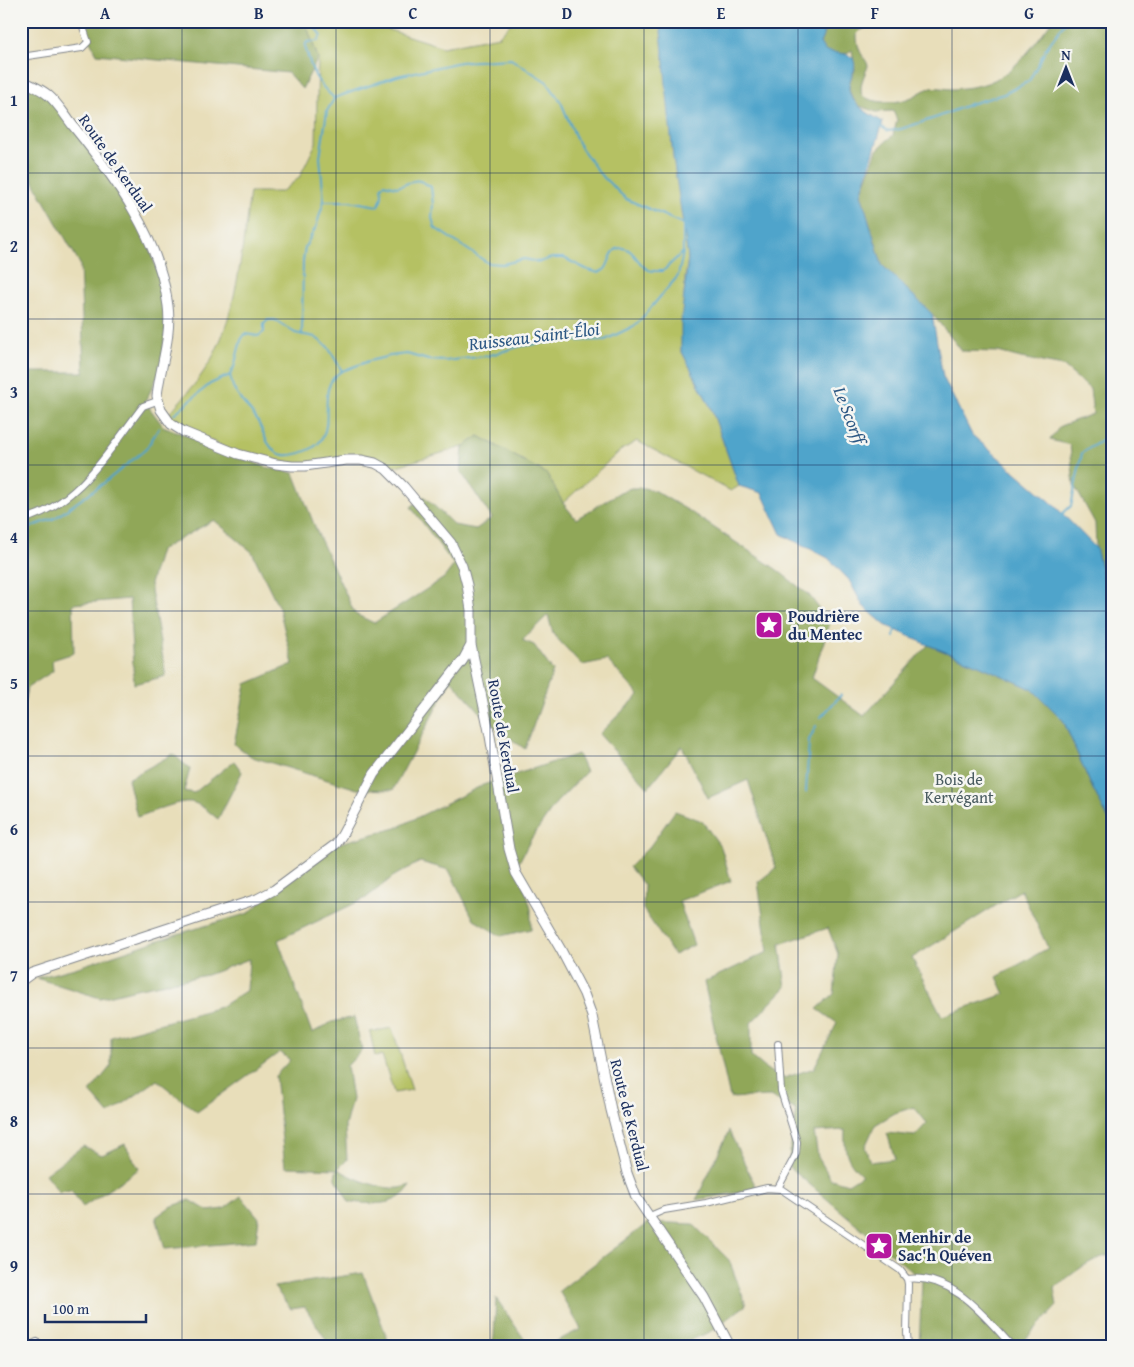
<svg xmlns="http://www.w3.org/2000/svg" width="1134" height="1367" font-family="'Gentium Book Plus',serif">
	<rect width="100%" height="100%" fill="#f6f6f2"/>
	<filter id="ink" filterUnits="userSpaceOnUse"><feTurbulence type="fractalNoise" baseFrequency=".02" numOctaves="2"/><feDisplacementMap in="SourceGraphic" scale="10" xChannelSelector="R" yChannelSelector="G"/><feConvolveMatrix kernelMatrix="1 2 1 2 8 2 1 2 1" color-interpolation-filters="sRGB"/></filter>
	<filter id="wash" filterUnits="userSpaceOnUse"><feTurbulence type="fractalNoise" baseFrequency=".0096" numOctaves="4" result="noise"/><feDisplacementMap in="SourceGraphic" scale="20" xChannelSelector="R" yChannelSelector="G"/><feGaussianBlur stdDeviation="1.12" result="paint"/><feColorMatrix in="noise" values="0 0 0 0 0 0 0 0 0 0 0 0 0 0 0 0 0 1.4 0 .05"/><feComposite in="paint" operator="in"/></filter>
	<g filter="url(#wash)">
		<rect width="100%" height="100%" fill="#e8deba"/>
		<path fill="#b5c163" stroke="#687860" d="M 305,21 L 361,21 L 443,47 L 499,36 L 513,21 L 660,21 L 688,258 L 685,277 L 681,350 L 711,408 L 739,486 L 731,491 L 637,441 L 620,451 L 563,503 L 547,474 L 479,436 L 463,447 L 386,469 L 361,460 L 305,466 L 238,454 L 165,418 C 178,403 193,388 204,371 C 237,324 242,247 250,192 L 281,192 L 299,178 L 316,143 L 318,58 Z
			M 392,1028 L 412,1090 L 394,1093 L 382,1055 L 375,1057 L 370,1032 Z"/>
		<path fill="#90a759" stroke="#566b5c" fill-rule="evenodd" d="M 86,21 L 305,21 L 318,58 L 302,89 L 288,73 L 97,54 L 86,33 Z
			M 824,21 L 881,21 L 861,30 L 857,34 C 857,42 858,48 862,55 C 865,60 867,61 868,66 C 864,77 859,84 862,96 C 874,103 893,104 907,99 C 914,97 920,92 927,89 C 935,86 945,89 954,89 C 961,88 969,88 976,86 C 1011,80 1032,47 1052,21 L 1113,21 L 1113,251 L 1110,253 L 1113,257 L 1113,607 L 1109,600 L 1096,548 L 1095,523 L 1074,485 L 1070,445 L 1050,440 L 1060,426 L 1093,414 L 1090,389 L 1063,366 L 1021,358 L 998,352 L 962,351 L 932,314 L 882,265 L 861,194 L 877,150 L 893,135 L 897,120 L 893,111 L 876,112 L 857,105 L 849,91 L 850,81 L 855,70 L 852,50 L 845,54 L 825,52 L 820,43 L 823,36 Z
			M 21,80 L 42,90 L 91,148 L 145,232 L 168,306 L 161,370 L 145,402 L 163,426 L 265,467 L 294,473 L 317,532 L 355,614 L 374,623 L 444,578 L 454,565 L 411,507 L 424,496 L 454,525 L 476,529 L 492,518 L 461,472 L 463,447 L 479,436 L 547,474 L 563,503 L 576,519 L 620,492 L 631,488 L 644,488 L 655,491 L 689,511 L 776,569 L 809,595 L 830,623 L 812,678 L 864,716 L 928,645 L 981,666 L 1032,689 L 1063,720 L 1090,783 L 1113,828 L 1113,1255 C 1090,1257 1072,1275 1054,1288 L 1057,1306 L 1019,1346 L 919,1346 L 922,1280 L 788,1166 L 796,1110 L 770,1096 L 730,1098 L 704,982 L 768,952 L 758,882 L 776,868 L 748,780 L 708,798 L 682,746 L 648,788 L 599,734 L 639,695 L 607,660 L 582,665 L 553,634 L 548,615 L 522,640 L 534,645 L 553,671 L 525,749 L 493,726 L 451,680 L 393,790 L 357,789 L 252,757 L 234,744 L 246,684 L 293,664 L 279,608 L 252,552 L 214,520 L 160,550 L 150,584 L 166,676 L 134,684 L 129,599 L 73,604 L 74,653 L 52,660 L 53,671 L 27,688 L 23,708 L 21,708 L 21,372 L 84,372 L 80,264 L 39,192 L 21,156 ZM 1021,890 L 1048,948 L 997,977 L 1005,994 L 942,1016 L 912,958 ZM 828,928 L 838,954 L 834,994 L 817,1009 L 837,1023 L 814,1068 L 784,1078 L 769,1071 L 751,1056 L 751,1023 L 786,987 L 780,944 ZM 914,1107 L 927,1123 L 915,1136 L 887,1133 L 895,1159 L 870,1162 L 865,1147 L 875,1125 L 895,1113 ZM 845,1130 C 844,1150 846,1161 862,1175 L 848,1184 L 831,1179 L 818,1157 L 814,1132 Z
			M 173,754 L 190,769 L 184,791 L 194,793 L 234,761 L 242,772 L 218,819 C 210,813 201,804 191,802 C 178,800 151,813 137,817 L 128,779 Z
			M 578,754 L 586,772 L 556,803 L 531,839 L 518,864 L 531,909 L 531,929 L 501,936 L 474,920 L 449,870 L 420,862 L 394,876 L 366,898 L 278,940 L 312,1033 L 332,1022 L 354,1017 L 362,1050 L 347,1066 L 352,1099 L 345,1126 L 347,1160 L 338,1169 C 352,1178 381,1190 399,1188 C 403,1188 405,1185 410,1186 C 397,1208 371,1204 349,1202 L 335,1177 L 337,1169 L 285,1167 L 275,1076 L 290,1060 L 280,1052 L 197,1112 L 157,1080 L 109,1114 L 90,1092 L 111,1066 L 111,1037 L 220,1007 L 247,990 L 249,959 L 207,975 L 140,988 L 100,998 L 36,978 L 75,968 L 174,935 L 249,913 L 274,890 L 336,844 L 396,828 L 483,785 Z
			M 675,811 L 702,821 L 721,847 L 731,881 L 679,901 L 694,945 L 674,955 L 643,909 L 644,885 L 629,867 L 650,846 Z
			M 729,1131 L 757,1189 L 696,1200 Z
			M 125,1144 L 139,1169 L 83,1207 L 71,1190 L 59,1192 L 45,1174 L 83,1146 L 102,1155 Z
			M 241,1196 L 259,1218 L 256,1241 L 165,1249 L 156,1217 L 170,1207 L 190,1200 L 208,1211 L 224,1209 Z
			M 649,1222 L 693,1224 L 729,1260 L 746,1305 L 708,1333 L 675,1346 L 547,1346 L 581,1329 L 559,1291 Z
			M 363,1273 L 390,1346 L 330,1346 L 305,1307 L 291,1309 L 274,1287 Z
			M 496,1298 L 529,1346 L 491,1346 L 494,1337 Z"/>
		<path fill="#4fa4cb" stroke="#356a94" d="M 660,21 L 824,21 L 823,36 L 820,43 L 825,51 L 845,54 L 853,58 C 857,69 853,71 850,81 C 843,101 870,114 883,122 L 861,194 L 882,265 L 932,314 L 943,377 L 972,435 L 1051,502 L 1096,548 L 1109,600 L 1113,607 L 1113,828 L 1090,783 L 1063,720 L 1032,689 L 981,666 L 928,645 L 885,625 L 863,606 L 849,580 L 828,558 L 781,534 L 762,493 L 739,486 L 711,408 L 681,350 L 681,321 L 688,258 L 673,157 Z"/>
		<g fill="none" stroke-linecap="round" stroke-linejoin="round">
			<path stroke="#4fa4cb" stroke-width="2" d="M 305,21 L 312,24 L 321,35 L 318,41 L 307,42 L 305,46 C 312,71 314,80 334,98 L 397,76 L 460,62 L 511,59 L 547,82 L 561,102 L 578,143 L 599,173 L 626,199 L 686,225
				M 1045,50 L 1066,21
				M 882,127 L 888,131 L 901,129 L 938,117 L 970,104 L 1004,94 L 1029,81 L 1044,53
				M 324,201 L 349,201 L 378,206 C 382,199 383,195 381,188 L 384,184 L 397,187 C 413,184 412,174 431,187 L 433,204 L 432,218 L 435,228 L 488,263 L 503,264 L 524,259 L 539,262 L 552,258 L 564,258 L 588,270 L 599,273 C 601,271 603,271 605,269 C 610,263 610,252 617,249 C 632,243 637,264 647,269 C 651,272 658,271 663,271 L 682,253
				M 302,335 L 303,261 L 305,247 L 316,227 L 324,201 L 320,157 L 327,111 L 334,99
				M 230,375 C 231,379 232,385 234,389 C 239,400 250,409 257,420 C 263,430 266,445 276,452 C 287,460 314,451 321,440 C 335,419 315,386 342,371
				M 174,414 L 210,384 L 230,375 L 234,367 L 241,340 L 245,334 L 258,336 L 264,332 L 264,324 L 268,320 L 275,320 L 295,333 L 315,337 L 328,347 L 342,371 L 369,361 L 390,356 L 407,354 L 428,360 L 445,361 L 487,356 L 521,346 L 557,341 L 605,340 L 636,325 L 678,276 L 683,253 L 683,225
				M 1062,514 L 1071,506 L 1082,453 L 1113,433
				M 21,534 L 35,525 L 55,518 L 104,483 L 146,449 L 159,428
				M 894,637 L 895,627
				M 821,717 L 841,695
				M 806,792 L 809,740 L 816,726"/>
		</g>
	</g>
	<g filter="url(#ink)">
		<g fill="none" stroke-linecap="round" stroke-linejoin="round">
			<defs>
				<path id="street" d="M 21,57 L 82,48 L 88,42 L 81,21
					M 21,520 C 78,506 109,450 143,406 L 157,401
					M 778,1188 L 792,1162 L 796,1154 L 797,1142 L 781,1091 L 778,1044
					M 650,1216 L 664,1210 L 706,1203 L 767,1188 L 781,1189 L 900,1270 L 907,1279 C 953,1274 984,1316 1012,1346
					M 907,1279 L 908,1284 L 907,1333 L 908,1346
					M 28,1346 L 37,1342"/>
				<path id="secondary" d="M 21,80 C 30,85 40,88 48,95 C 58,103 66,117 74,127 C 116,179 160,239 168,306 C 172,336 160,367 157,396 L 161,410 L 171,424 L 184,432 L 238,454 L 276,464 L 292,466 L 305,466 L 346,460 L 361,460 L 375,463 L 386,469 L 404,487 L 451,543 L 462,566 L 467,585 L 471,610 L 471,645 L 490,736 L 509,849 L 516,873 L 561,950 L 584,994 L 592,1016 L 611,1110 L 627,1173 L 636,1197 L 704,1297 L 730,1346
					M 21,981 L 32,973 L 257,899 L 274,890 L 336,844 L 342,835 L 374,774 L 463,660 L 471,645"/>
			</defs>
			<use href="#street" stroke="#82868c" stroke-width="8"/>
			<use href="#secondary" stroke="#82868c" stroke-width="11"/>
			<use href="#street" stroke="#fff" stroke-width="6"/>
			<use href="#secondary" stroke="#fff" stroke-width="9"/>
		</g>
	</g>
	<path fill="none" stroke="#1b2f5e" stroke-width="1" stroke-opacity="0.55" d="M 182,21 L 182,1346M 336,21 L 336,1346M 490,21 L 490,1346M 644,21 L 644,1346M 798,21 L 798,1346M 952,21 L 952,1346M 21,173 L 1113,173M 21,319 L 1113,319M 21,465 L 1113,465M 21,611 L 1113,611M 21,756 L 1113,756M 21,902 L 1113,902M 21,1048 L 1113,1048M 21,1194 L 1113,1194"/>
	<defs>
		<symbol id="sight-square" viewBox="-11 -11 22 22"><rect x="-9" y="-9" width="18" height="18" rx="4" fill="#b5179e" stroke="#f6f6f2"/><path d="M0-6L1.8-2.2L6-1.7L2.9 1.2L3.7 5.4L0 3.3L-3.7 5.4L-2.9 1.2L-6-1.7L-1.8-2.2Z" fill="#fff"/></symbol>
	</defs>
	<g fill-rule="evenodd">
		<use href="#sight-square" x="753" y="609" width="32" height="32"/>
		<use href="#sight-square" x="863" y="1230" width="32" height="32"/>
	</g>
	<g text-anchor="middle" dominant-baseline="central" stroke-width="5" stroke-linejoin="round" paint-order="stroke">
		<g font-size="16" fill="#1b2f5e" stroke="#f6f6f2">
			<text transform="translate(116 163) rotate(55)">Route de Kerdual</text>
			<text transform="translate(504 736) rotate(80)">Route de Kerdual</text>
			<text transform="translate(630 1115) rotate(76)">Route de Kerdual</text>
		</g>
		<g font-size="16" font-weight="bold" fill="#1b2f5e" stroke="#f6f6f2" text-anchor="start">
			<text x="788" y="616">Poudrière<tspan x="788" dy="18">du Mentec</tspan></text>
			<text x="898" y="1237">Menhir de<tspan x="898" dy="18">Sac'h Quéven</tspan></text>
		</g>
		<g font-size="16" fill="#495b60" stroke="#f6f6f2">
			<text x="959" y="779">Bois de<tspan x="959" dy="18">Kervégant</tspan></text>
		</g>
		<g font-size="18" font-style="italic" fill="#2d5884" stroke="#f6f6f2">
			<text transform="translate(534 336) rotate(-7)">Ruisseau Saint-Éloi</text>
			<text transform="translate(850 415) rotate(69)">Le Scorff</text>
		</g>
	</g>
	<rect width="1134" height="1367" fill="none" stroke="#f6f6f2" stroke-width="55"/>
	<g transform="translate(1066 68)" stroke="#f6f6f2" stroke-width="4" paint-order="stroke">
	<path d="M0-4L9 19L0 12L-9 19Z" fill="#1b2f5e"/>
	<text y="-8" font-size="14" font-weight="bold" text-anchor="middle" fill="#1b2f5e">N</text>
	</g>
	<path d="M45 1314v8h101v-8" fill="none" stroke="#1b2f5e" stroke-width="2.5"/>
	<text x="52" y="1314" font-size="15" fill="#1b2f5e" stroke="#f6f6f2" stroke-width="4" paint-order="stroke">100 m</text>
	<rect x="28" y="28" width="1078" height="1312" fill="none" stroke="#1b2f5e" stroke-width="2"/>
	<g font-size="16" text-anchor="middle" font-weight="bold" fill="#1b2f5e">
		<text x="105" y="19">A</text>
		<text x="259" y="19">B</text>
		<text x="413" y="19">C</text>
		<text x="567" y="19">D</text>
		<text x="721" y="19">E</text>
		<text x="875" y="19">F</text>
		<text x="1029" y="19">G</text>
		<text x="14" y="106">1</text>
		<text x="14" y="252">2</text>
		<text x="14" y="398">3</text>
		<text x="14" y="543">4</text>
		<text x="14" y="689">5</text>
		<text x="14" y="835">6</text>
		<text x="14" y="981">7</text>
		<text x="14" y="1127">8</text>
		<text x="14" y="1272">9</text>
	</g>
</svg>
